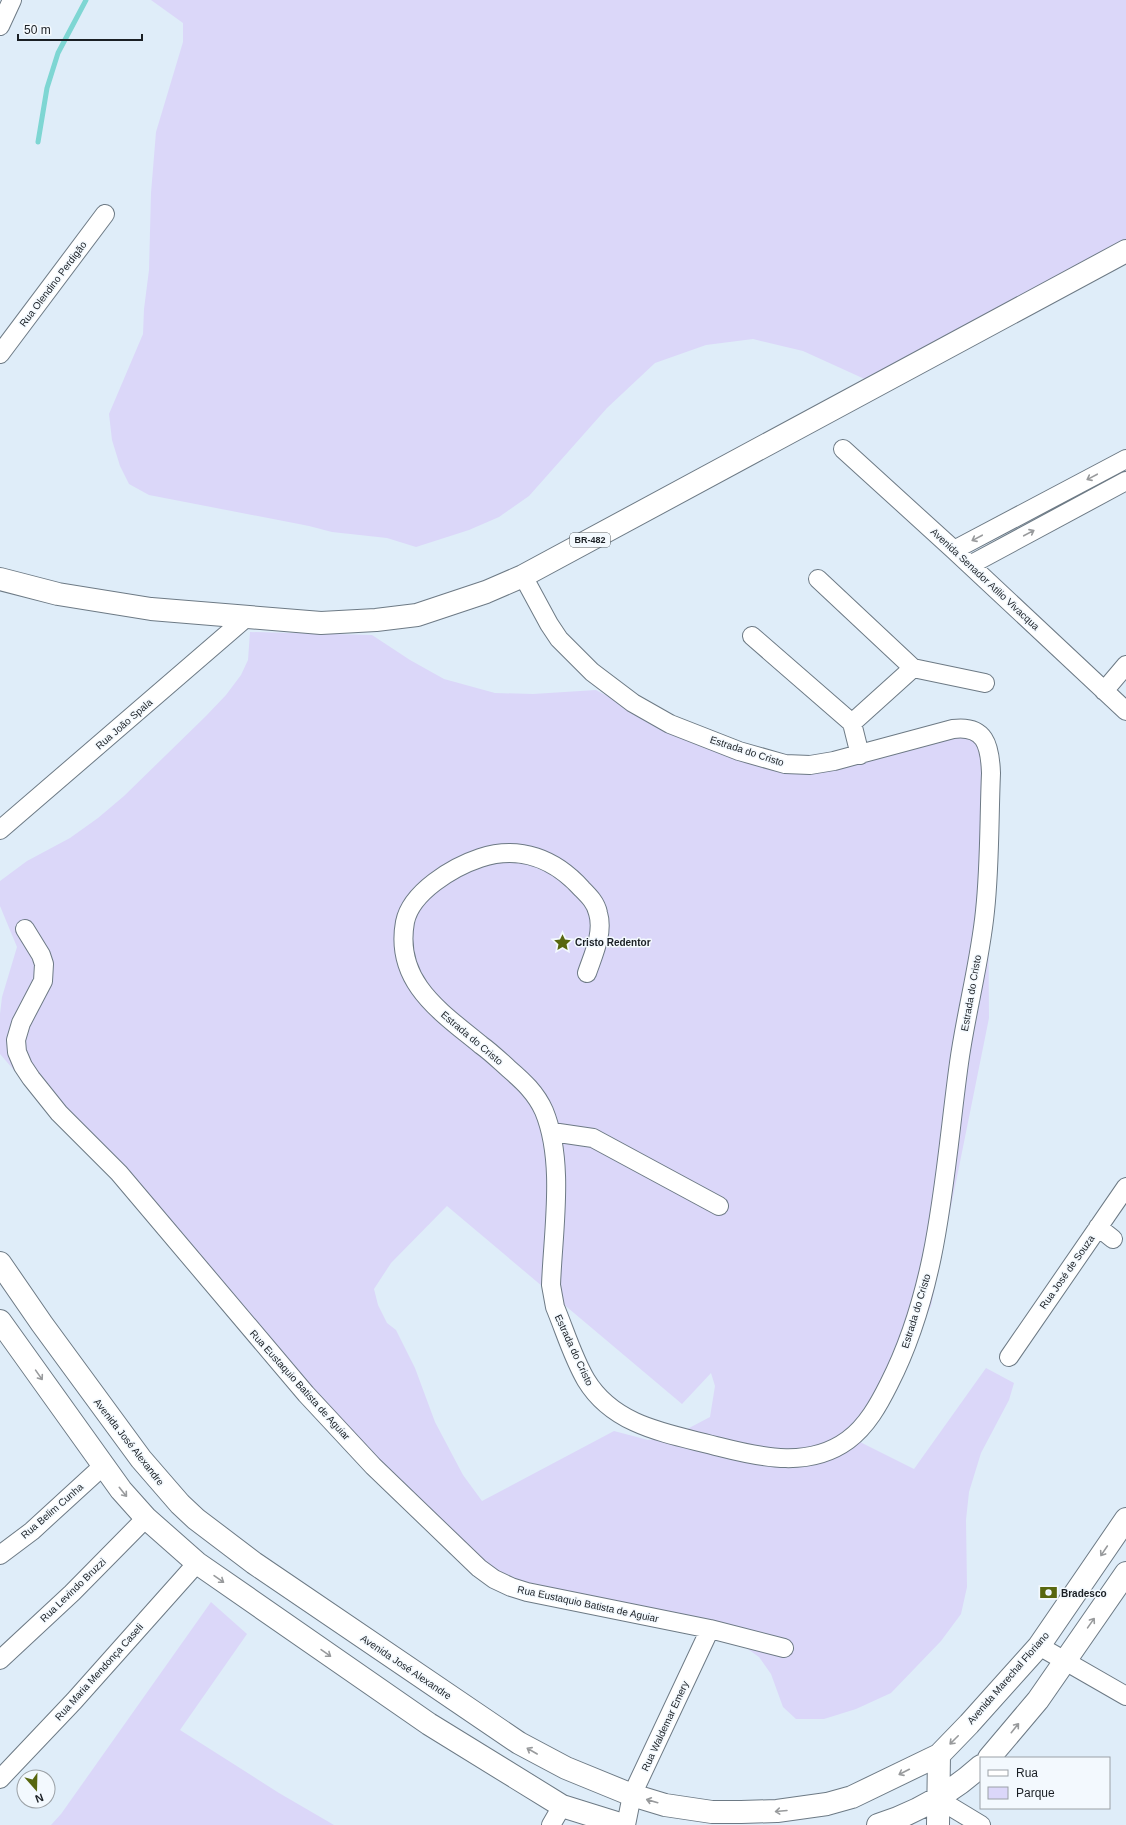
<svg xmlns="http://www.w3.org/2000/svg" width="1126" height="1825" font-family="Helvetica,sans-serif">
	<rect width="100%" height="100%" fill="#dfedf9"/>
	<path fill="#dbd7f9" fill-rule="evenodd" d="M 151,0 L 1126,0 L 1126,245 L 869,381 L 803,351 L 753,339 L 706,345 L 655,363 L 607,408 L 529,496 L 499,517 L 469,530 L 416,547 L 387,538 L 332,532 L 309,526 L 149,495 L 129,484 L 120,466 L 112,440 L 109,414 L 143,334 L 144,309 L 149,270 L 151,193 L 156,132 L 183,42 L 183,23 Z
		M 250,632 L 372,635 L 410,660 L 444,679 L 495,693 L 533,694 L 596,690 L 649,718 L 677,737 L 720,751 L 788,757 L 848,757 L 912,738 L 987,737 L 989,1018 L 931,1306 L 884,1400 L 852,1438 L 914,1469 L 986,1368 L 1014,1383 L 1009,1400 L 981,1453 L 969,1492 L 966,1520 L 967,1587 L 961,1614 L 941,1641 L 891,1693 L 856,1709 L 824,1719 L 796,1719 L 783,1707 L 771,1674 L 759,1657 L 735,1640 L 502,1584 L 380,1472 L 224,1285 L 84,1151 L 0,1054 L 0,1014 L 2,997 L 17,947 L 0,906 L 0,881 L 27,861 L 70,838 L 98,818 L 124,796 L 206,716 L 226,695 L 241,675 L 248,660 ZM 447,1206 L 682,1404 L 711,1373 L 715,1386 L 710,1417 L 674,1436 L 648,1440 L 614,1431 L 482,1501 L 463,1475 L 435,1422 L 415,1368 L 396,1330 L 387,1323 L 378,1305 L 374,1289 L 391,1263 Z
		M 211,1602 L 247,1634 L 180,1730 L 279,1793 L 334,1825 L 51,1825 L 61,1814 Z"/>
	<g fill="none" stroke-linecap="round" stroke-linejoin="round">
		<path stroke="#7ed6d3" stroke-width="5" d="M 38,142 L 47,88 L 58,53 L 86,0"/>
		<defs>
			<path id="minor" d="M 0,26 L 12,0
				M 0,354 L 105,214
				M 843,449 L 954,550 L 1126,711
				M 954,550 L 1126,459
				M 970,565 L 1126,481
				M 523,576 L 549,624 L 559,639 L 592,672 L 633,703 L 670,724 L 739,751 L 785,764 L 810,765 L 834,761 L 953,729 C 985,725 990,745 991,773 C 989,819 990,865 985,911 C 980,962 966,1012 959,1063 C 944,1172 940,1284 889,1384 C 879,1404 867,1426 848,1440 C 810,1468 763,1458 720,1447 C 672,1434 615,1428 586,1380 C 573,1358 565,1331 555,1307 L 551,1285 C 553,1230 565,1162 544,1111 C 536,1093 523,1081 509,1069 C 500,1061 491,1052 481,1045 C 441,1012 394,982 405,922 C 411,892 453,867 480,858 C 520,845 555,859 582,889 C 589,896 596,903 598,913 C 604,933 593,955 587,973
				M 818,579 L 913,668 L 985,683
				M 752,636 L 852,723 L 860,755
				M 1104,691 L 1126,665
				M 852,723 L 913,668
				M 0,830 L 247,617
				M 25,929 L 41,955 L 44,964 L 43,981 L 21,1023 L 16,1040 L 17,1052 L 23,1066 L 31,1078 L 59,1113 L 119,1173 L 306,1394 L 373,1466 L 479,1568 L 494,1579 L 511,1587 L 527,1592 L 710,1629 L 784,1648
				M 552,1132 L 593,1138 L 719,1206
				M 1098,1227 L 1113,1239
				M 1009,1357 L 1126,1187
				M 0,1555 L 32,1531 L 103,1466
				M 1039,1646 L 1126,1696
				M 0,1660 L 72,1593 L 146,1518
				M 0,1779 L 74,1701 L 197,1563
				M 938,1799 L 981,1825
				M 551,1825 L 562,1806
				M 626,1825 L 632,1795 L 710,1629"/>
			<path id="major" d="M 0,1263 L 42,1324 L 141,1459 L 180,1504 L 196,1519 L 254,1563 L 519,1743 L 566,1768 L 632,1795 L 665,1805 L 712,1812 L 741,1812 L 777,1811 L 827,1804 L 852,1797 L 939,1755 L 969,1724 L 1039,1646 L 1126,1519
				M 0,1321 L 121,1490 L 146,1518 L 197,1563 L 429,1724 L 562,1806 L 623,1825
				M 989,1758 L 1038,1700 L 1126,1573
				M 878,1825 C 916,1813 952,1792 981,1766
				M 938,1825 L 939,1755"/>
			<path id="highway" d="M 0,579 L 58,594 L 151,609 L 321,623 L 376,620 L 417,615 L 486,592 L 523,576 L 1126,251"/>
		</defs>
		<use href="#minor" stroke="#6d7a85" stroke-width="20"/>
		<use href="#major" stroke="#6d7a85" stroke-width="24"/>
		<use href="#highway" stroke="#6d7a85" stroke-width="24"/>
		<use href="#minor" stroke="#fff" stroke-width="18"/>
		<use href="#major" stroke="#fff" stroke-width="22"/>
		<use href="#highway" stroke="#fff" stroke-width="22"/>
	</g>
	<defs><path id="oneway-shaft" d="M-6 0H5M1.5-3L5.5 0L1.5 3" fill="none" stroke-width="1.6" stroke-linecap="round" stroke-linejoin="round"/></defs>
	<g stroke="#989a9c">
		<use href="#oneway-shaft" transform="translate(1092 477) rotate(152)"/>
		<use href="#oneway-shaft" transform="translate(1029 533) rotate(-28)"/>
		<use href="#oneway-shaft" transform="translate(977 538) rotate(152)"/>
		<use href="#oneway-shaft" transform="translate(39 1375) rotate(55)"/>
		<use href="#oneway-shaft" transform="translate(123 1492) rotate(51)"/>
		<use href="#oneway-shaft" transform="translate(1104 1551) rotate(124)"/>
		<use href="#oneway-shaft" transform="translate(219 1579) rotate(35)"/>
		<use href="#oneway-shaft" transform="translate(1091 1623) rotate(-55)"/>
		<use href="#oneway-shaft" transform="translate(326 1653) rotate(35)"/>
		<use href="#oneway-shaft" transform="translate(1015 1728) rotate(-51)"/>
		<use href="#oneway-shaft" transform="translate(954 1740) rotate(135)"/>
		<use href="#oneway-shaft" transform="translate(532 1751) rotate(-150)"/>
		<use href="#oneway-shaft" transform="translate(904 1772) rotate(153)"/>
		<use href="#oneway-shaft" transform="translate(652 1801) rotate(-164)"/>
		<use href="#oneway-shaft" transform="translate(781 1811) rotate(175)"/>
	</g>
	<defs>
		<symbol id="sight-bare" viewBox="-9 -9 18 18"><path d="M0-6L1.8-2.2L6-1.7L2.9 1.2L3.7 5.4L0 3.3L-3.7 5.4L-2.9 1.2L-6-1.7L-1.8-2.2Z" fill="#58670f" stroke="#f3f9fe" stroke-width="2.5" paint-order="stroke"/></symbol>
		<symbol id="bank-bare" viewBox="-9 -9 18 18"><path d="M-6-4H6V4H-6ZM0-2.3a2.3 2.3 0 1 0 0 4.6a2.3 2.3 0 1 0 0-4.6Z" fill="#58670f" stroke="#f3f9fe" stroke-width="2.5" paint-order="stroke"/></symbol>
	</defs>
	<g fill-rule="evenodd">
		<use href="#sight-bare" x="550" y="930" width="25" height="25"/>
		<use href="#bank-bare" x="1036" y="1580" width="25" height="25"/>
	</g>
	<g text-anchor="middle" dominant-baseline="central" stroke-width="3" stroke-linejoin="round" paint-order="stroke">
		<rect fill="#f3f9fe" stroke="#5b6065" stroke-width="1" x="570" y="533" width="40" height="14" rx="3"/>
		<g font-size="9" font-weight="bold" fill="#1a1f24">
			<text x="590" y="540">BR-482</text>
		</g>
		<g font-size="10" fill="#1a1f24" stroke="#f3f9fe">
			<text transform="translate(53 284) rotate(-53)">Rua Olendino Perdigão</text>
			<text transform="translate(985 579) rotate(43)">Avenida Senador Atilio Vivacqua</text>
			<text transform="translate(124 724) rotate(-41)">Rua João Spala</text>
			<text transform="translate(747 751) rotate(18)">Estrada do Cristo</text>
			<text transform="translate(971 993) rotate(-80)">Estrada do Cristo</text>
			<text transform="translate(472 1038) rotate(40)">Estrada do Cristo</text>
			<text transform="translate(1067 1272) rotate(-55)">Rua José de Souza</text>
			<text transform="translate(916 1311) rotate(-73)">Estrada do Cristo</text>
			<text transform="translate(574 1350) rotate(65)">Estrada do Cristo</text>
			<text transform="translate(300 1385) rotate(48)">Rua Eustaquio Batista de Aguiar</text>
			<text transform="translate(129 1442) rotate(52)">Avenida José Alexandre</text>
			<text transform="translate(52 1511) rotate(-41)">Rua Belim Cunha</text>
			<text transform="translate(73 1590) rotate(-44)">Rua Levindo Bruzzi</text>
			<text transform="translate(588 1604) rotate(12)">Rua Eustaquio Batista de Aguiar</text>
			<text transform="translate(406 1667) rotate(34)">Avenida José Alexandre</text>
			<text transform="translate(99 1672) rotate(-48)">Rua Maria Mendonça Caseli</text>
			<text transform="translate(1008 1678) rotate(-49)">Avenida Marechal Floriano</text>
			<text transform="translate(665 1726) rotate(-65)">Rua Waldemar Emery</text>
		</g>
		<g font-size="10" font-weight="bold" fill="#1a1f24" stroke="#f3f9fe" text-anchor="start">
			<text x="575" y="942">Cristo Redentor</text>
			<text x="1061" y="1593">Bradesco</text>
		</g>
	</g>
	<rect x="980" y="1757" width="130" height="52" fill="#f3f9fe" stroke="#9ca2a7"/>
	<rect x="988" y="1770" width="20" height="6" fill="#ffffff" stroke="#9ca2a7"/>
	<text x="1016" y="1777" font-size="12" fill="#1a1f24">Rua</text>
	<rect x="988" y="1787" width="20" height="12" fill="#dbd7f9" stroke="#9ca2a7"/>
	<text x="1016" y="1797" font-size="12" fill="#1a1f24">Parque</text>
	<g transform="translate(36 1789) rotate(160)"><circle r="19" fill="#f3f9fe" stroke="#9ca2a7"/>
	<path d="M0-3L7 15L0 10L-7 15Z" fill="#58670f"/>
	<text y="-6" font-size="11" font-weight="bold" text-anchor="middle" fill="#1a1f24">N</text>
	</g>
	<path d="M18 34v6h124v-6" fill="none" stroke="#1a1f24" stroke-width="2"/>
	<text x="24" y="34" font-size="12" fill="#1a1f24" stroke="#f3f9fe" stroke-width="3" paint-order="stroke">50 m</text>
</svg>
